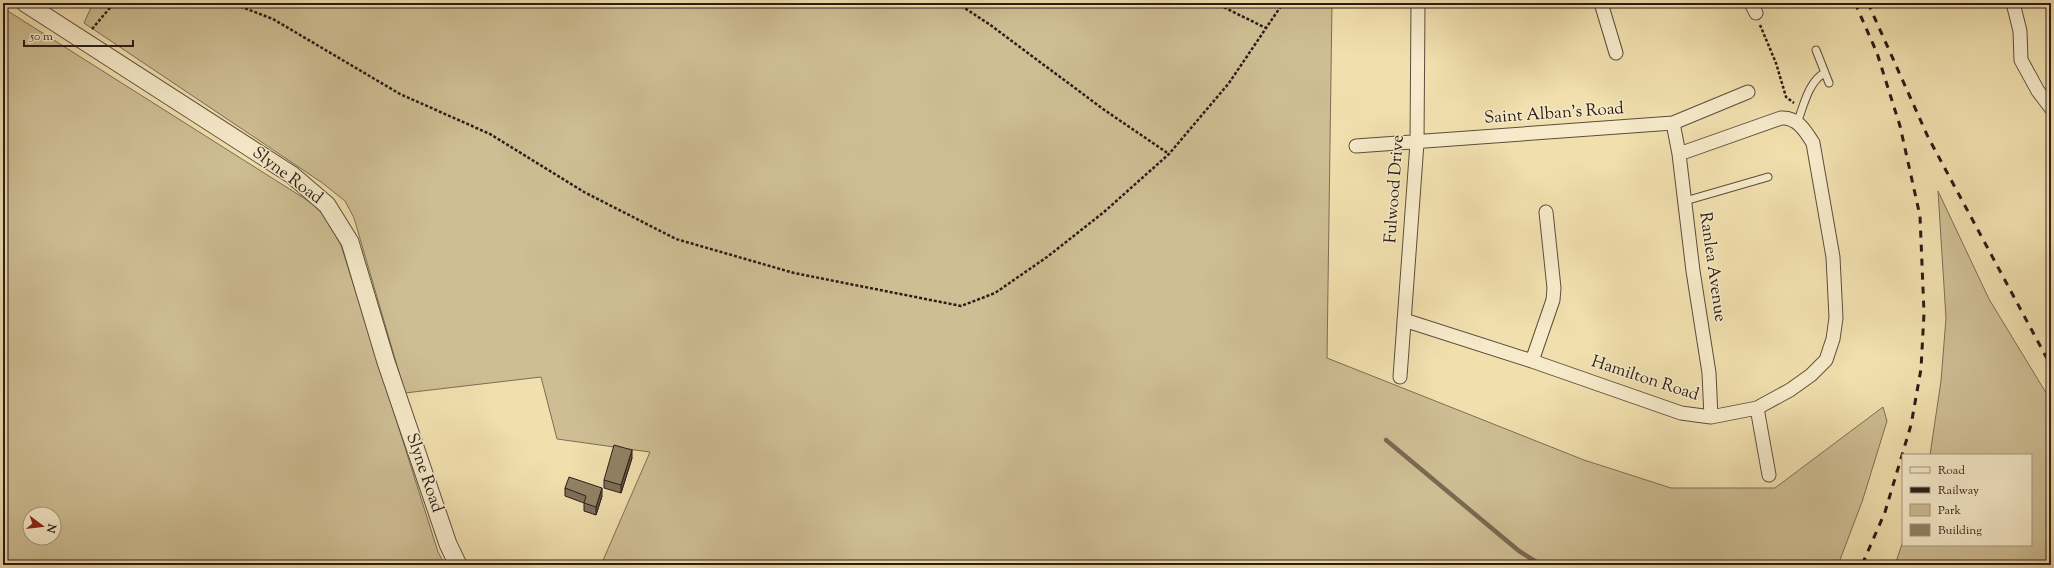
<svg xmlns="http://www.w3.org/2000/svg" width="2054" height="568" font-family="'Sorts Mill Goudy',serif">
	<rect width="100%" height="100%" fill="#f1dfae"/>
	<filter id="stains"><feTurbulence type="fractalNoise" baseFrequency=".005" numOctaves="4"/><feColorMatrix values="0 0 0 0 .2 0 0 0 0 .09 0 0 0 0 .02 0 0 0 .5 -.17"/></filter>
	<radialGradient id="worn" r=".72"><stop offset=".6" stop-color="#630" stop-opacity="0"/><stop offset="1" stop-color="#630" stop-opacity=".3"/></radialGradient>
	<path fill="#cfbe94" stroke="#7d6d55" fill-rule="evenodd" d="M 93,3 L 1332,3 L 1327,358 L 1584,460 L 1671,488 L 1775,488 L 1883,407 L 1887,421 L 1862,502 L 1838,565 L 601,565 L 650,452 L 557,439 L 541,377 L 405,393 L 354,218 L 345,201 L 321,182 L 84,23 Z
		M 3,8 L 310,202 L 323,214 L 341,245 L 438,552 L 445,565 L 3,565 ZM 30,514 L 54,514 L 54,538 L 30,538 Z
		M 1938,191 L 1989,299 L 2051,401 L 2051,565 L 1895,565 L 1903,541 L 1903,545 L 2031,545 L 2031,455 L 1930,455 L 1941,381 L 1946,318 Z"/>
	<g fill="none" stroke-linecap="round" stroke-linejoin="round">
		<path stroke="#7a6952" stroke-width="4.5" d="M 1386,440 L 1519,551 L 1541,565"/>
		<defs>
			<path id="service" d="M 1816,50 L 1829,83
				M 1797,123 C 1804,105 1808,83 1824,73
				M 1685,201 L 1768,177"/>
			<path id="minor" d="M 1601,3 L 1616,53
				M 1751,3 L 1756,13
				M 2013,3 L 2020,31 L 2021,60 L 2038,91 L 2051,108
				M 1673,123 L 1679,154 L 1693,271 L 1709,373 L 1711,417
				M 1356,146 L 1673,123 L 1748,92
				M 1404,320 L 1532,361 L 1681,413 L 1711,417 L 1757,408 L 1790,390 L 1811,375 L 1826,360 L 1833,339 L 1836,318 L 1833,257 L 1813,143 C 1805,130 1797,117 1781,118 L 1679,154
				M 1532,361 L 1553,300 L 1554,288 L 1546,212
				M 1400,377 L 1417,143 L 1418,3
				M 1757,408 L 1769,475"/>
			<path id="tertiary" d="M 25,3 L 292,175 L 327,205 L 350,242 L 386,362 L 448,544 L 458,565"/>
		</defs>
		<use href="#service" stroke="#5c4d3c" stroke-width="9"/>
		<use href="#minor" stroke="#5c4d3c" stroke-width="15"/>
		<use href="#tertiary" stroke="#5c4d3c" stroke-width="19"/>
		<path stroke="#2b1c16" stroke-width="2.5" stroke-dasharray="3 2" stroke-linecap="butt" d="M 231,3 L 273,19 L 400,94 L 490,134 L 584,192 L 676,239 L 794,273 L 961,306 L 995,293 L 1047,257 L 1104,212 L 1169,154 L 1229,83 L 1283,3
			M 957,3 L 989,24 L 1103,109 L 1169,154
			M 1215,3 L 1266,28
			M 1760,25 L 1776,63 L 1786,97 L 1794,103
			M 92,29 L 114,3"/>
		<use href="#service" stroke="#f6eaca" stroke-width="7"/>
		<use href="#minor" stroke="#f6eaca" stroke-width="13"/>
		<use href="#tertiary" stroke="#f6eaca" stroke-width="17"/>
		<path stroke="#2b1c16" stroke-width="3" stroke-dasharray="7 7" stroke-linecap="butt" d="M 1855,3 L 1877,53 L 1900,126 L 1920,216 L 1924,313 L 1921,369 L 1911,425 L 1885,512 L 1862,565
			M 1868,3 L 1928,137 L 2051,366"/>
	</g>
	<path fill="#7e6f57" stroke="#2b1c16" d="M 632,458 L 621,493 L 604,488 L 604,480 Z
		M 565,488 L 602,496 L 596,515 L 584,511 L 584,503 L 565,496 Z"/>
	<path fill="#665a47" stroke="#2b1c16" d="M 632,450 L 632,458 L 621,493 L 621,485 Z
		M 602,488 L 602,496 L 596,515 L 596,507 Z"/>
	<path fill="#928165" stroke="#2b1c16" d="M 614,445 L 632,450 L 621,485 L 604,480 Z
		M 569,477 L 602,488 L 596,507 L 584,503 L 586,496 L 565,488 Z"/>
	<g text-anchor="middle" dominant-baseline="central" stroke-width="3" stroke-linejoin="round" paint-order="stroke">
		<g font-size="17" fill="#2b1c16" stroke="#f6eaca">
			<text transform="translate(1554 114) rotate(-4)">Saint Alban's Road</text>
			<text transform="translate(287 176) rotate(37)">Slyne Road</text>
			<text transform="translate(1395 189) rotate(-86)">Fulwood Drive</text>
			<text transform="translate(1712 267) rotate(82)">Ranlea Avenue</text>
			<text transform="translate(1645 379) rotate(18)">Hamilton Road</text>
			<text transform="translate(424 473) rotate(71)">Slyne Road</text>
		</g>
	</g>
	<rect width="2054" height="568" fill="none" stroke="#f1dfae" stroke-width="16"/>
	<rect x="4" y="4" width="2046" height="560" fill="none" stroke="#2b1c16" stroke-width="2"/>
	<rect x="8" y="8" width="2038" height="552" fill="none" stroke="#2b1c16"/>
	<rect x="1902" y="454" width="130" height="92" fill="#f6eaca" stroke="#a59882"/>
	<rect x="1910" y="467" width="20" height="6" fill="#f6eaca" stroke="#a59882"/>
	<text x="1938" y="474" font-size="12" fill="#2b1c16">Road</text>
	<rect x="1910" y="487" width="20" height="6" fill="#2b1c16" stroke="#a59882"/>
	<text x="1938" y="494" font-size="12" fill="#2b1c16">Railway</text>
	<rect x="1910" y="504" width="20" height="12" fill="#cfbe94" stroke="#a59882"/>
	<text x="1938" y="514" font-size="12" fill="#2b1c16">Park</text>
	<rect x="1910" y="524" width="20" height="12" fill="#928165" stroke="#a59882"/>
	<text x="1938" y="534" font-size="12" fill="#2b1c16">Building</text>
	<g transform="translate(42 526) rotate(105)"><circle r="19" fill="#f6eaca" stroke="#a59882"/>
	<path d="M0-3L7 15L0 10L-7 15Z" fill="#8f2418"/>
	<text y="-6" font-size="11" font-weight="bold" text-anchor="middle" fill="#2b1c16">N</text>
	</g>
	<path d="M24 40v6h109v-6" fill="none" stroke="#2b1c16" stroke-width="2"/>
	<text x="30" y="40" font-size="12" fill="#2b1c16" stroke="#f6eaca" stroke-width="3" paint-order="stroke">50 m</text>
	<rect width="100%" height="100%" filter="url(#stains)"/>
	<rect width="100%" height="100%" fill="url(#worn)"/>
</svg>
